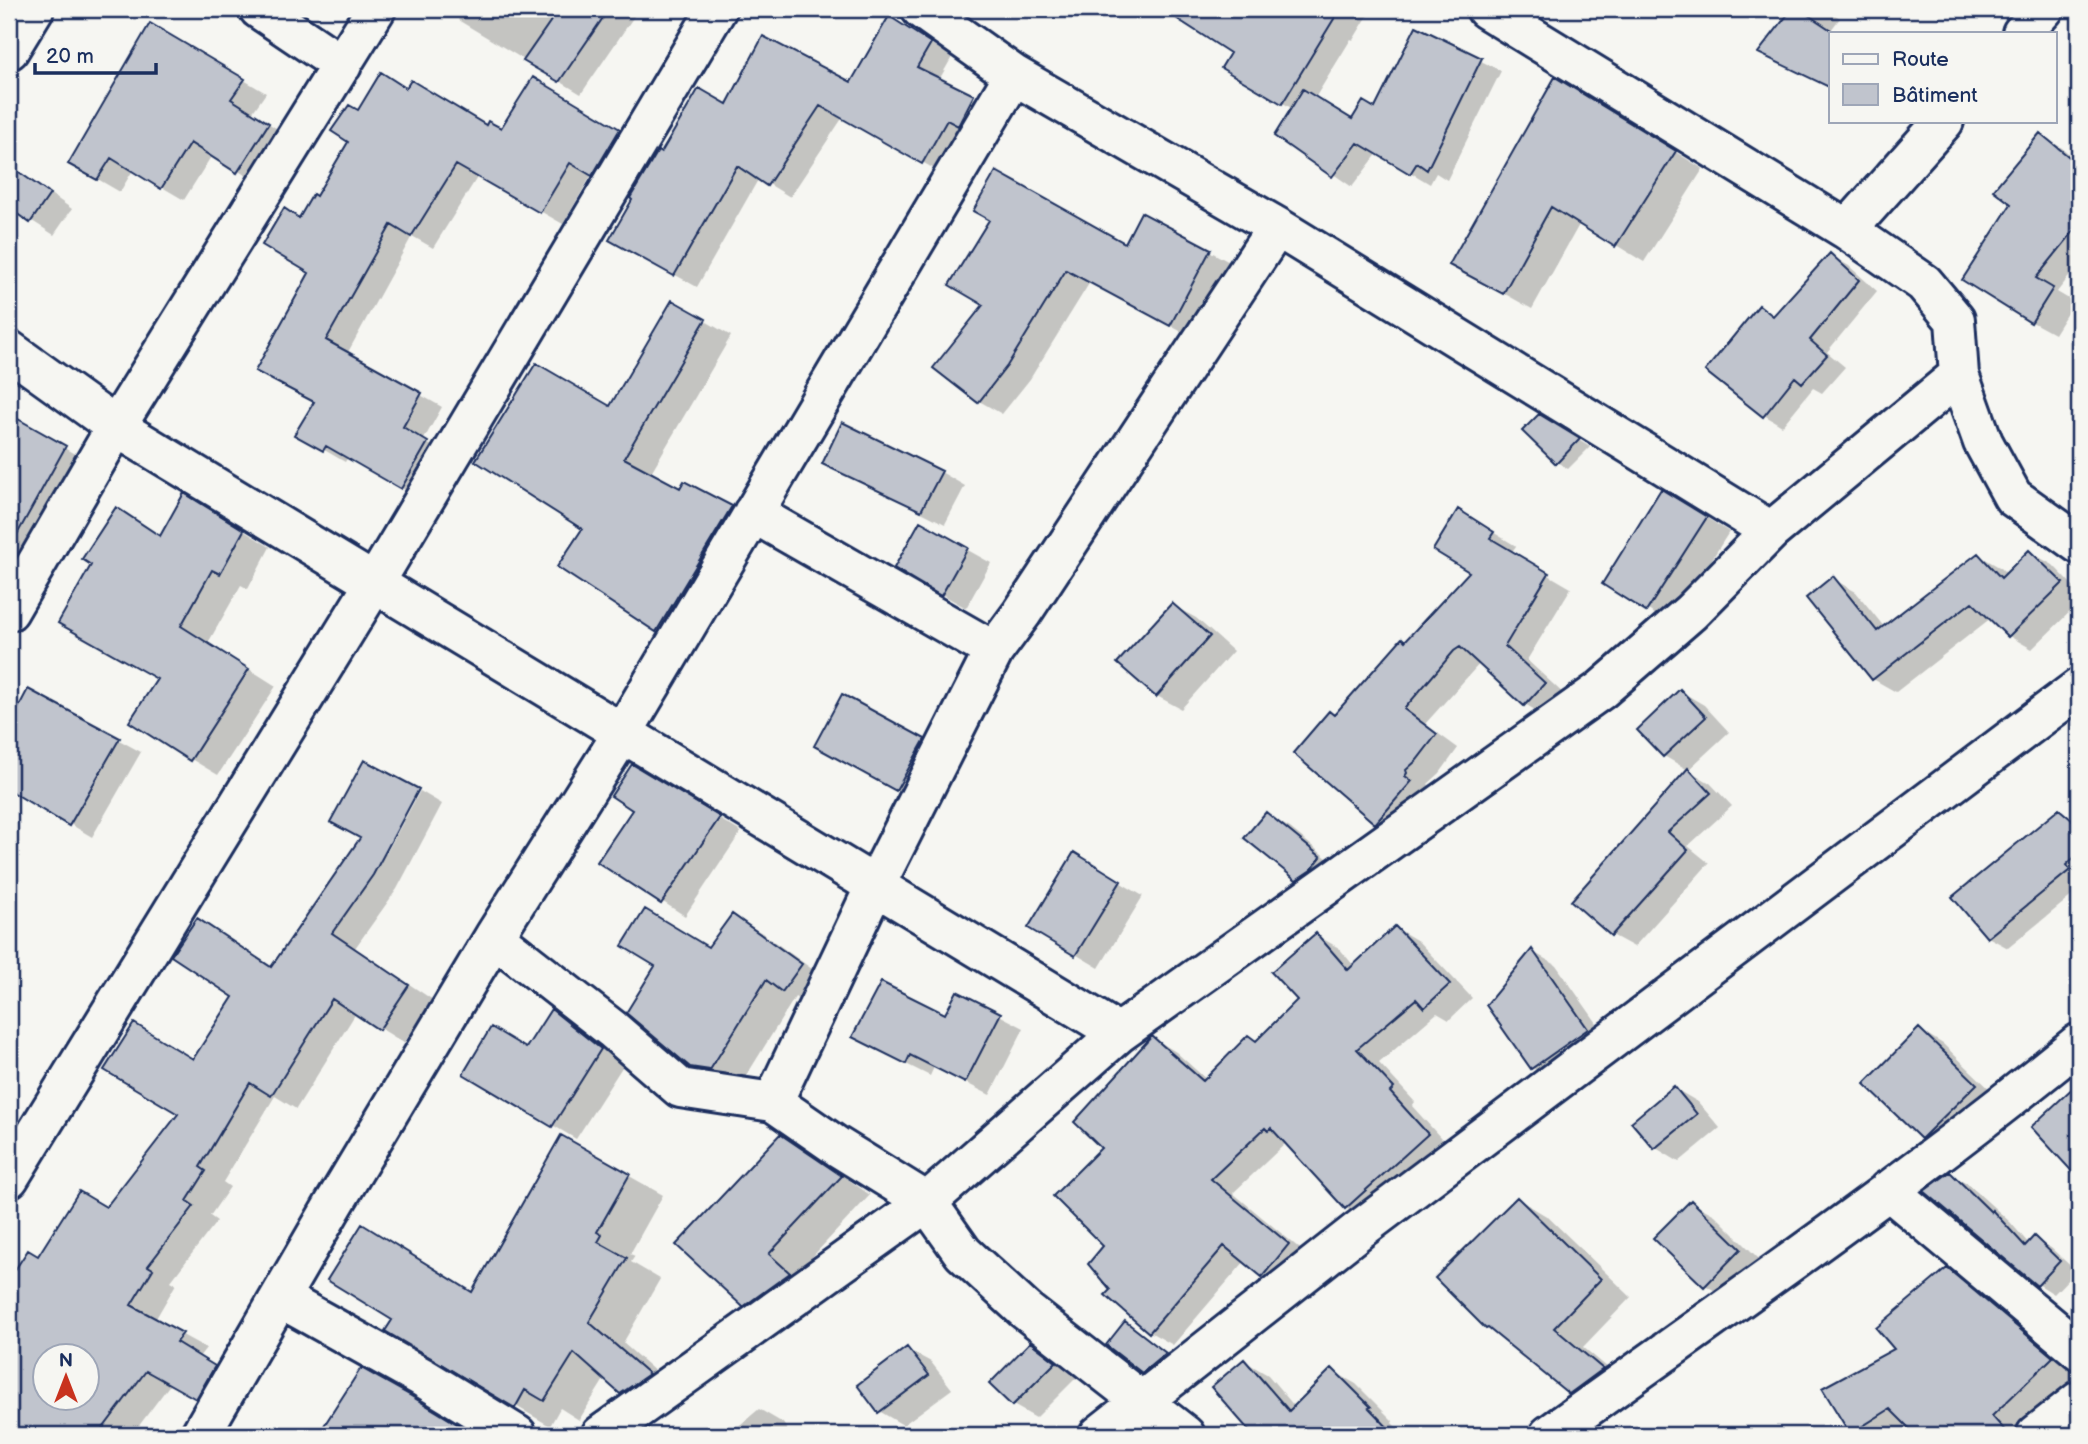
<svg xmlns="http://www.w3.org/2000/svg" width="2088" height="1444" font-family="'Balsamiq Sans',sans-serif">
	<rect width="100%" height="100%" fill="#f6f6f2"/>
	<filter id="ink" filterUnits="userSpaceOnUse"><feTurbulence type="fractalNoise" baseFrequency=".0143" numOctaves="2"/><feDisplacementMap in="SourceGraphic" scale="14" xChannelSelector="R" yChannelSelector="G"/><feConvolveMatrix kernelMatrix="1 2 1 2 8 2 1 2 1" color-interpolation-filters="sRGB"/></filter>
	<g filter="url(#ink)">
		<path fill="#0003" fill-rule="evenodd" d="M 464,9 L 639,9 L 581,94 L 458,20 Z
			M 1185,9 L 1372,9 L 1353,40 L 1351,39 L 1315,98 L 1353,121 L 1376,110 L 1417,29 L 1501,71 L 1447,180 L 1436,173 L 1430,184 L 1378,153 L 1352,187 L 1277,135 L 1293,109 L 1223,67 L 1232,53 L 1179,18 Z
			M 1769,9 L 1826,9 L 1840,18 L 1831,30 L 1835,33 L 1831,33 L 1830,87 L 1776,61 L 1786,20 Z
			M 151,26 L 266,93 L 252,113 L 290,137 L 260,184 L 212,155 L 184,200 L 133,170 L 120,192 L 70,163 Z
			M 911,31 L 952,57 L 939,80 L 995,109 L 945,175 L 843,117 L 790,197 L 759,178 L 697,287 L 611,239 L 662,155 L 727,106 L 851,85 Z
			M 533,79 L 641,142 L 614,187 L 592,174 L 563,224 L 478,176 L 433,248 L 412,236 L 347,354 L 442,407 L 423,441 L 449,455 L 423,500 L 348,457 L 345,462 L 297,434 L 315,402 L 311,272 L 300,220 L 316,198 L 350,141 L 359,112 L 407,90 L 487,127 L 502,131 Z
			M 1583,95 L 1703,169 L 1644,262 L 1580,223 L 1532,309 L 1480,280 Z
			M 2040,135 L 2062,148 L 2079,162 L 2079,264 L 2057,292 L 2074,302 L 2054,334 L 2032,322 L 2013,204 Z
			M 9,165 L 72,209 L 54,235 L 9,206 Z
			M 1142,214 L 1233,264 L 1193,338 L 1090,282 L 1030,379 L 1002,414 L 979,401 L 991,219 L 1125,245 Z
			M 1830,255 L 1849,266 L 1877,291 L 1827,352 L 1845,367 L 1822,393 L 1813,388 L 1782,426 L 1764,415 L 1759,307 L 1775,317 Z
			M 9,285 L 15,289 L 9,300 Z
			M 673,302 L 731,336 L 650,474 L 681,490 L 684,483 L 757,523 L 683,646 L 560,567 L 584,529 L 611,408 Z
			M 1539,416 L 1590,447 L 1568,469 L 1557,462 Z
			M 13,419 L 87,461 L 9,613 L 9,426 Z
			M 824,463 L 941,472 L 965,486 L 945,524 Z
			M 1686,505 L 1729,532 L 1671,624 L 1604,583 Z
			M 211,511 L 270,547 L 248,589 L 241,585 L 208,643 L 276,686 L 218,775 L 191,759 L 159,679 Z
			M 921,524 L 991,563 L 966,608 L 896,568 Z
			M 1481,525 L 1516,546 L 1511,553 L 1571,588 L 1527,660 L 1567,697 L 1548,718 L 1525,704 L 1480,663 L 1425,724 L 1458,748 L 1440,773 L 1428,784 L 1430,787 L 1427,790 L 1433,796 L 1399,835 L 1376,822 L 1335,716 L 1472,571 Z
			M 2030,552 L 2053,565 L 2079,592 L 2079,603 L 2032,649 L 2009,636 L 1991,618 L 1896,692 L 1873,679 L 1833,579 L 1856,592 L 1885,628 L 1978,555 L 2001,568 L 2007,574 Z
			M 1172,605 L 1196,618 L 1233,651 L 1181,709 L 1157,696 L 1120,663 Z
			M 29,691 L 141,752 L 92,837 L 9,788 L 9,712 L 16,716 Z
			M 1680,691 L 1704,705 L 1729,732 L 1688,770 L 1664,756 L 1639,730 Z
			M 924,740 L 948,754 L 920,803 L 840,759 Z
			M 364,762 L 382,854 L 386,854 L 420,791 L 442,804 L 397,889 L 355,948 L 433,1000 L 404,1043 L 356,1013 L 296,1109 L 275,1096 L 223,1182 L 230,1187 L 210,1216 L 217,1221 L 171,1281 L 176,1284 L 155,1320 L 206,1348 L 199,1357 L 238,1381 L 221,1411 L 171,1383 L 132,1435 L 9,1435 L 9,1383 L 18,1368 L 9,1363 L 9,1291 L 11,1288 L 9,1282 L 28,1252 L 39,1258 L 107,1209 L 180,1113 L 194,1061 L 235,997 L 198,920 L 272,968 L 362,839 ZM 46,1356 L 88,1356 L 88,1398 L 46,1398 Z
			M 1688,770 L 1710,783 L 1732,806 L 1688,846 L 1709,863 L 1634,947 L 1612,935 L 1573,901 Z
			M 655,780 L 741,832 L 685,916 L 599,861 Z
			M 2059,811 L 2079,823 L 2079,890 L 2008,948 L 1988,937 Z
			M 1266,815 L 1290,828 L 1344,872 L 1321,893 L 1297,879 Z
			M 1074,855 L 1143,896 L 1099,968 L 1030,927 Z
			M 733,916 L 762,933 L 830,982 L 812,1007 L 795,997 L 740,1086 L 721,1083 L 691,1066 L 709,949 Z
			M 1396,928 L 1418,941 L 1472,998 L 1449,1020 L 1437,1013 L 1379,1063 L 1415,1102 L 1412,1106 L 1450,1148 L 1369,1221 L 1346,1208 L 1286,1143 L 1233,1193 L 1311,1258 L 1286,1289 L 1263,1276 L 1245,1261 L 1173,1345 L 1150,1332 L 1112,1290 L 1106,1245 L 1104,1148 L 1153,1038 L 1176,1052 L 1207,1080 L 1258,1042 L 1299,1000 L 1316,935 L 1339,948 L 1354,966 Z
			M 9,950 L 17,955 L 9,972 Z
			M 1533,952 L 1556,965 L 1611,1043 L 1556,1081 L 1533,1068 Z
			M 957,993 L 1024,1028 L 990,1095 L 934,1067 L 930,1076 L 878,1050 L 945,1016 Z
			M 552,1012 L 575,1025 L 624,1064 L 576,1139 L 465,1073 L 527,1050 Z
			M 1920,1030 L 1943,1044 L 2000,1099 L 1945,1152 L 1922,1138 Z
			M 1674,1088 L 1698,1102 L 1720,1128 L 1679,1162 L 1656,1148 L 1633,1122 Z
			M 780,1136 L 811,1153 L 870,1195 L 798,1272 L 774,1323 L 744,1305 Z
			M 562,1138 L 663,1195 L 630,1254 L 635,1256 L 631,1262 L 660,1279 L 623,1343 L 682,1395 L 656,1413 L 621,1393 L 605,1378 L 579,1420 L 560,1408 L 550,1426 L 387,1331 L 473,1293 Z
			M 1950,1174 L 1967,1183 L 2010,1222 L 2029,1244 L 2034,1239 L 2051,1248 L 2076,1271 L 2054,1294 L 2038,1284 Z
			M 1518,1199 L 1548,1217 L 1631,1297 L 1583,1347 L 1632,1388 L 1600,1410 L 1570,1393 Z
			M 1691,1202 L 1715,1215 L 1764,1264 L 1729,1299 L 1705,1285 Z
			M 1947,1270 L 1976,1287 L 2079,1374 L 2019,1433 L 2021,1435 L 1919,1435 L 1913,1429 L 1901,1435 L 1856,1435 L 1851,1432 L 1897,1350 Z
			M 1126,1323 L 1176,1361 L 1154,1379 L 1143,1372 Z
			M 1030,1344 L 1054,1358 L 1078,1376 L 1036,1418 L 1013,1405 Z
			M 907,1349 L 931,1362 L 952,1389 L 903,1425 L 879,1411 Z
			M 1244,1361 L 1268,1375 L 1295,1407 L 1333,1371 L 1356,1384 L 1393,1421 L 1392,1423 L 1404,1435 L 1255,1435 L 1213,1387 Z
			M 362,1371 L 472,1435 L 320,1435 Z
			M 759,1409 L 783,1423 L 790,1435 L 728,1435 Z"/>
		<path fill="#c0c4cd" stroke="#1b2f5e" stroke-width="2" fill-rule="evenodd" d="M 559,9 L 609,9 L 559,82 L 523,61 Z
			M 1162,9 L 1340,9 L 1282,104 L 1221,68 L 1230,53 Z
			M 1792,9 L 1799,9 L 1831,30 L 1831,88 L 1758,53 Z
			M 889,16 L 931,43 L 917,67 L 974,95 L 958,126 L 947,120 L 922,164 L 820,106 L 767,186 L 737,166 L 674,276 L 609,240 L 632,200 L 630,198 L 658,151 L 661,153 L 699,88 L 727,104 L 763,36 L 851,82 Z
			M 150,23 L 245,79 L 231,99 L 269,123 L 237,173 L 190,143 L 161,189 L 111,158 L 97,180 L 68,164 Z
			M 1416,26 L 1482,58 L 1427,170 L 1417,163 L 1410,174 L 1358,143 L 1332,177 L 1274,136 L 1303,89 L 1352,119 L 1363,101 L 1375,108 Z
			M 381,72 L 406,88 L 411,80 L 486,125 L 488,121 L 501,128 L 533,77 L 620,129 L 592,176 L 570,163 L 540,213 L 456,165 L 411,237 L 391,225 L 326,340 L 422,393 L 403,427 L 428,442 L 401,489 L 326,446 L 323,451 L 294,435 L 314,402 L 255,371 L 309,273 L 262,245 L 284,208 L 299,218 L 313,194 L 316,196 L 348,142 L 331,131 L 349,105 L 358,110 Z
			M 1555,77 L 1676,151 L 1615,247 L 1551,207 L 1503,294 L 1449,265 Z
			M 2040,133 L 2079,165 L 2079,225 L 2036,278 L 2053,288 L 2031,323 L 1962,280 L 2011,204 L 1993,190 Z
			M 9,165 L 50,194 L 30,223 L 9,208 Z
			M 996,171 L 1125,243 L 1141,212 L 1211,249 L 1170,326 L 1066,270 L 1007,366 L 978,403 L 933,368 L 983,305 L 949,285 L 989,220 L 973,211 Z
			M 1830,253 L 1859,280 L 1810,340 L 1827,355 L 1802,383 L 1795,377 L 1763,417 L 1705,371 L 1759,305 L 1773,316 Z
			M 672,300 L 706,319 L 624,458 L 680,488 L 684,481 L 732,506 L 656,632 L 557,567 L 582,529 L 475,461 L 536,363 L 610,406 Z
			M 9,414 L 66,446 L 9,549 Z
			M 1539,414 L 1580,439 L 1556,464 L 1522,431 Z
			M 842,422 L 942,471 L 921,511 L 822,464 Z
			M 1661,489 L 1707,517 L 1646,612 L 1602,584 Z
			M 184,493 L 244,530 L 220,574 L 212,570 L 181,626 L 249,669 L 190,761 L 129,722 L 157,679 L 58,623 L 91,565 L 82,559 L 116,507 L 160,536 Z
			M 1458,509 L 1494,532 L 1490,538 L 1549,573 L 1505,646 L 1545,683 L 1524,706 L 1460,647 L 1454,651 L 1404,709 L 1437,734 L 1417,760 L 1406,770 L 1407,773 L 1405,776 L 1412,781 L 1375,824 L 1293,753 L 1329,711 L 1334,715 L 1402,638 L 1405,641 L 1469,572 L 1433,550 Z
			M 920,521 L 968,548 L 941,596 L 894,568 Z
			M 2029,550 L 2063,583 L 2008,637 L 1972,602 L 1872,680 L 1806,598 L 1833,576 L 1877,631 L 1978,553 L 2001,578 Z
			M 1172,603 L 1210,636 L 1156,697 L 1117,663 Z
			M 28,689 L 120,738 L 69,826 L 9,790 L 9,725 Z
			M 1680,689 L 1706,717 L 1663,757 L 1637,730 Z
			M 842,694 L 925,739 L 896,791 L 814,746 Z
			M 364,760 L 419,789 L 373,875 L 332,933 L 409,985 L 379,1030 L 332,999 L 271,1096 L 250,1083 L 200,1167 L 206,1171 L 187,1201 L 194,1206 L 148,1266 L 153,1269 L 131,1305 L 183,1333 L 176,1342 L 215,1366 L 196,1399 L 146,1371 L 98,1435 L 9,1435 L 9,1279 L 28,1250 L 38,1256 L 79,1191 L 106,1207 L 178,1114 L 104,1070 L 134,1023 L 193,1059 L 233,997 L 171,956 L 197,918 L 271,967 L 360,838 L 330,822 ZM 46,1356 L 88,1356 L 88,1398 L 46,1398 Z
			M 632,764 L 720,817 L 661,904 L 597,862 L 632,810 L 611,796 Z
			M 1688,768 L 1711,793 L 1668,832 L 1688,850 L 1611,936 L 1571,901 Z
			M 2059,809 L 2079,826 L 2079,853 L 2066,865 L 2070,870 L 1987,938 L 1952,897 Z
			M 1266,812 L 1321,857 L 1311,870 L 1296,880 L 1244,838 Z
			M 1074,852 L 1121,881 L 1075,956 L 1028,928 Z
			M 645,909 L 708,947 L 732,914 L 802,964 L 782,992 L 766,980 L 710,1070 L 690,1067 L 626,1013 L 655,966 L 622,946 Z
			M 1395,926 L 1450,984 L 1424,1008 L 1416,999 L 1357,1049 L 1394,1088 L 1390,1092 L 1428,1134 L 1345,1209 L 1271,1128 L 1268,1131 L 1265,1128 L 1211,1179 L 1289,1244 L 1262,1277 L 1224,1246 L 1149,1333 L 1105,1295 L 1110,1290 L 1088,1264 L 1103,1246 L 1053,1196 L 1101,1148 L 1074,1122 L 1152,1036 L 1203,1081 L 1248,1035 L 1256,1041 L 1297,1000 L 1271,972 L 1316,933 L 1348,970 Z
			M 1532,949 L 1588,1029 L 1531,1069 L 1486,1005 Z
			M 881,982 L 945,1014 L 957,991 L 1001,1013 L 965,1083 L 910,1055 L 906,1064 L 852,1037 Z
			M 551,1009 L 601,1049 L 552,1127 L 463,1074 L 491,1027 L 526,1048 Z
			M 1919,1028 L 1977,1084 L 1921,1139 L 1864,1084 Z
			M 2079,1082 L 2079,1179 L 2031,1127 Z
			M 1674,1086 L 1697,1114 L 1654,1149 L 1631,1122 Z
			M 780,1134 L 842,1176 L 769,1254 L 790,1273 L 743,1307 L 676,1245 Z
			M 561,1135 L 630,1174 L 597,1232 L 602,1235 L 598,1242 L 627,1258 L 589,1322 L 649,1374 L 620,1394 L 574,1353 L 544,1401 L 525,1390 L 515,1408 L 385,1331 L 392,1320 L 327,1280 L 362,1224 L 472,1292 Z
			M 1950,1172 L 1991,1212 L 1992,1210 L 2025,1246 L 2034,1236 L 2060,1261 L 2037,1286 L 1924,1191 Z
			M 1517,1197 L 1601,1279 L 1554,1328 L 1603,1369 L 1569,1394 L 1488,1328 L 1486,1329 L 1435,1278 Z
			M 1691,1200 L 1741,1249 L 1704,1287 L 1653,1238 Z
			M 1947,1268 L 2053,1357 L 1992,1416 L 2009,1435 L 1916,1435 L 1890,1409 L 1850,1434 L 1822,1388 L 1894,1349 L 1876,1328 Z
			M 1125,1321 L 1166,1353 L 1142,1373 L 1106,1345 Z
			M 1030,1342 L 1056,1362 L 1012,1406 L 989,1384 Z
			M 907,1347 L 929,1375 L 878,1413 L 857,1385 Z
			M 1244,1359 L 1289,1411 L 1332,1368 L 1371,1407 L 1369,1408 L 1395,1435 L 1253,1435 L 1211,1387 Z
			M 361,1368 L 411,1396 L 475,1435 L 318,1435 Z"/>
		<g fill="none" stroke-linecap="round" stroke-linejoin="round">
			<defs>
				<path id="minor" d="M 259,9 L 342,65
					M 921,9 L 1014,75 L 1277,227 L 1771,531
					M 1486,9 L 1847,230 L 1924,283 L 1955,320 L 1959,375 L 1983,442 L 2013,497 L 2079,544
					M 2022,33 L 2044,9
					M 9,50 L 34,9
					M 1847,230 L 1944,121
					M 9,350 L 116,427 L 1119,1033
					M 753,513 L 994,651 L 1022,613 L 1277,227
					M 9,611 L 116,427 L 376,9
					M 494,937 L 612,1029 L 680,1088 L 773,1102 L 838,1147 L 927,1202 L 963,1253 L 1025,1310 L 1185,1435
					M 773,1102 L 875,886 L 994,651
					M 9,1178 L 374,584 L 717,9
					M 1888,1190 L 2079,1350
					M 280,1298 L 422,1377 L 517,1435
					M 200,1435 L 334,1204 L 494,937 L 622,734 L 1014,75
					M 601,1435 L 927,1202 L 1119,1033 L 1601,690 L 1691,612 L 1771,531 L 1959,375
					M 1099,1435 L 1359,1230 L 2079,688
					M 1549,1435 C 1727,1307 1909,1182 2079,1043
					M 2036,1435 L 2079,1401"/>
			</defs>
			<use href="#minor" stroke="#1b2f5e" stroke-width="44"/>
			<use href="#minor" stroke="#f6f6f2" stroke-width="38"/>
		</g>
	</g>
	<rect width="2088" height="1444" fill="none" stroke="#f6f6f2" stroke-width="35"/>
	<rect x="18" y="18" width="2053" height="1409" fill="none" stroke="#1b2f5e" stroke-width="2.5" filter="url(#ink)"/>
	<rect x="1829" y="32" width="228" height="91" fill="#f6f6f2" stroke="#9ea6b7" stroke-width="2"/>
	<rect x="1843" y="54" width="35" height="10" fill="#f6f6f2" stroke="#9ea6b7" stroke-width="2"/>
	<text x="1892" y="66" font-size="21" fill="#1b2f5e">Route</text>
	<rect x="1843" y="84" width="35" height="21" fill="#c0c4cd" stroke="#9ea6b7" stroke-width="2"/>
	<text x="1892" y="102" font-size="21" fill="#1b2f5e">Bâtiment</text>
	<g transform="translate(66 1377)"><circle r="33" fill="#f6f6f2" stroke="#9ea6b7" stroke-width="2"/>
	<path d="M0-5L12 26L0 18L-12 26Z" fill="#c8321e"/>
	<text y="-10" font-size="19" font-weight="bold" text-anchor="middle" fill="#1b2f5e">N</text>
	</g>
	<path d="M35 63v10h121v-10" fill="none" stroke="#1b2f5e" stroke-width="3.5"/>
	<text x="46" y="63" font-size="21" fill="#1b2f5e" stroke="#f6f6f2" stroke-width="5" paint-order="stroke">20 m</text>
</svg>
